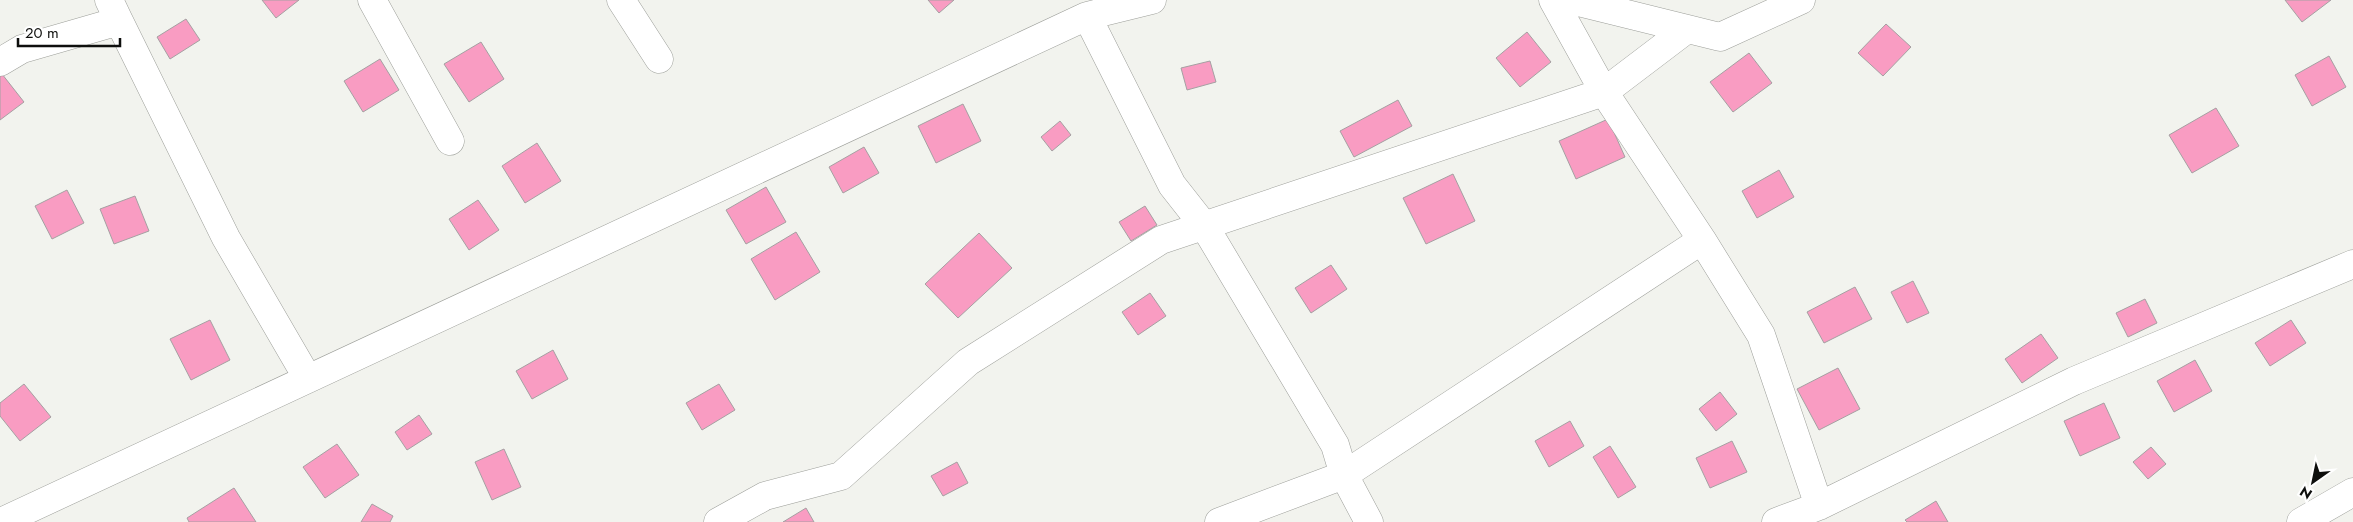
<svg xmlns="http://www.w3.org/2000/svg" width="2353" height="522" font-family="Jost,sans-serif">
	<rect width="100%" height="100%" fill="#f2f3ee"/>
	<path fill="#f99cc2" stroke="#a5a0a2" d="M 262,0 L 299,0 L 276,18 Z
		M 928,0 L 954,0 L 939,13 Z
		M 2285,0 L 2331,0 L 2302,22 Z
		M 186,19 L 200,40 L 170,59 L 157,37 Z
		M 1886,24 L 1911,47 L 1883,76 L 1858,53 Z
		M 1527,32 L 1551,62 L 1520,87 L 1496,58 Z
		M 481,42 L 504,79 L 469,102 L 444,64 Z
		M 1749,53 L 1772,83 L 1733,112 L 1710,82 Z
		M 2329,56 L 2346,87 L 2312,106 L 2295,75 Z
		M 380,59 L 399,90 L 363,112 L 344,81 Z
		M 1210,61 L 1216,82 L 1187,90 L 1181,68 Z
		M 2,74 L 24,102 L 0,120 L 0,75 Z
		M 1398,100 L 1412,126 L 1354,157 L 1340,131 Z
		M 963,104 L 981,141 L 936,163 L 918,126 Z
		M 2216,108 L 2239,146 L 2192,173 L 2169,135 Z
		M 1608,119 L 1625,157 L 1576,179 L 1559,141 Z
		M 1060,121 L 1071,135 L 1052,151 L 1041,137 Z
		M 537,143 L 561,181 L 525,203 L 502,166 Z
		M 864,147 L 879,173 L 843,193 L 829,167 Z
		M 1779,170 L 1794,197 L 1757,218 L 1742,191 Z
		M 1453,174 L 1475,221 L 1426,244 L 1403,198 Z
		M 766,187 L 786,222 L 746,244 L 726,210 Z
		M 67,190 L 84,223 L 52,239 L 35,206 Z
		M 135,196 L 149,231 L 114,244 L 100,209 Z
		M 478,200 L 499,230 L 469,250 L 449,219 Z
		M 1145,206 L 1157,225 L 1131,241 L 1119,222 Z
		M 796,232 L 820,272 L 775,300 L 751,259 Z
		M 979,233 L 1012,268 L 958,318 L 925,284 Z
		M 1331,265 L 1347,289 L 1311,313 L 1295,288 Z
		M 1913,281 L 1929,313 L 1907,323 L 1891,292 Z
		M 1855,287 L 1872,319 L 1824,343 L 1807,312 Z
		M 1150,293 L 1166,316 L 1138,335 L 1122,312 Z
		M 2145,299 L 2157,323 L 2128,337 L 2116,313 Z
		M 210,320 L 230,360 L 191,380 L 170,339 Z
		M 2291,320 L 2306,343 L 2270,366 L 2255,343 Z
		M 2041,334 L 2058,358 L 2022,383 L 2005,359 Z
		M 553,350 L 568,379 L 532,399 L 516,371 Z
		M 2195,360 L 2212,391 L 2174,412 L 2157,381 Z
		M 1838,368 L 1860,409 L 1819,430 L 1797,389 Z
		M 24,384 L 51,417 L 20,441 L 0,416 L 0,403 Z
		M 719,384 L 735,410 L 702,430 L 686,403 Z
		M 1720,392 L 1737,414 L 1716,431 L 1699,409 Z
		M 2104,403 L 2120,438 L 2080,456 L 2064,421 Z
		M 419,415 L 432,434 L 407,450 L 395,432 Z
		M 1570,421 L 1584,446 L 1549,467 L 1535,441 Z
		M 1732,441 L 1747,472 L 1710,488 L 1696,458 Z
		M 337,444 L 359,475 L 325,498 L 303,467 Z
		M 1610,446 L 1636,487 L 1618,498 L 1593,457 Z
		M 2151,447 L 2166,464 L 2148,479 L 2133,462 Z
		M 504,449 L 521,487 L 492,500 L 475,462 Z
		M 957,462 L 968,483 L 943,496 L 931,476 Z
		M 234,488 L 256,522 L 189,522 L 187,518 Z
		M 1936,501 L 1948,522 L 1907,522 L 1905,520 Z
		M 372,504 L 393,516 L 390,522 L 361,522 Z
		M 806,508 L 814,522 L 783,522 Z"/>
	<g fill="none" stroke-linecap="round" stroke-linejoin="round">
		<defs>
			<path id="street" d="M 372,0 L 450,141
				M 621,0 L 659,59
				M 1553,0 L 1604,92 L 1702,240 L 1761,335 L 1819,506
				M 1570,0 L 1720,37 L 1801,0
				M 1087,16 L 1172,185 L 1205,227 L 1335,445 L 1344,475 L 1369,522
				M 119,21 L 226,238 L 308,379
				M 0,62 L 22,49 L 119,21 L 109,0
				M 1,522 L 1087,16 L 1152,0
				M 718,522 L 765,496 L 841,476 L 968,362 L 1161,240 L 1604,92 L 1687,29
				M 1219,522 L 1344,475 L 1702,240
				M 1776,522 L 1819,506 L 2074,381 L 2353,264
				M 2301,522 L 2353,492"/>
		</defs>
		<use href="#street" stroke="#9d9f9a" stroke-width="29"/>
		<use href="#street" stroke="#fff" stroke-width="28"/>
	</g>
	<g transform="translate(2313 482) rotate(213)" stroke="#ffffff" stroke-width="4" paint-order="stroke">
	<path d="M0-4L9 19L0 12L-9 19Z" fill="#0e0f0d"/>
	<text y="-8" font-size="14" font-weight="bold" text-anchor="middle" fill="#0e0f0d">N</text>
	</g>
	<path d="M18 38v8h102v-8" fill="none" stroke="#0e0f0d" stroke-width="2.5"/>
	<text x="25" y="38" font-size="15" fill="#0e0f0d" stroke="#ffffff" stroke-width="4" paint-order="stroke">20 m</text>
</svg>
